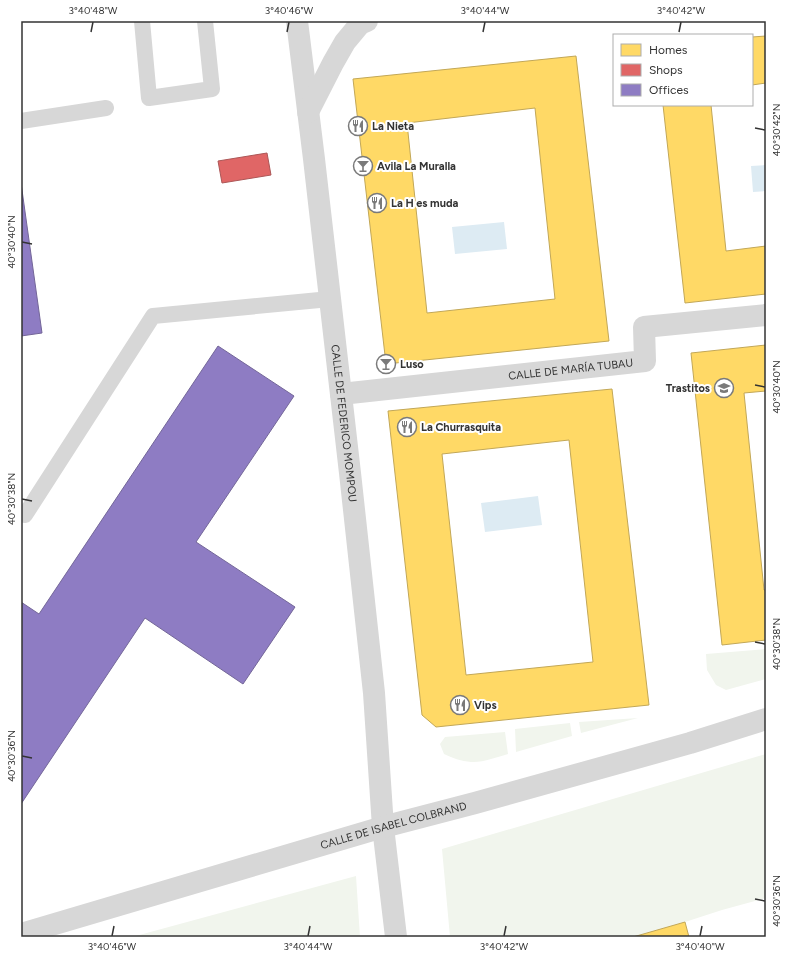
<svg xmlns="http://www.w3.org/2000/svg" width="787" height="958" font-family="Figtree,sans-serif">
	<rect width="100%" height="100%" fill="#fff"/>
	<path fill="#f1f5ed" d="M 766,649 L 766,679 L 726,690 L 716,685 L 707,670 L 706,654 Z
		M 638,718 L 581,733 L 579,722 Z
		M 570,723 L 572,736 L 516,752 L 515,729 Z
		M 505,732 L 508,754 C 497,757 482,763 471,762 C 461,761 452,758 444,754 L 440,744 L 445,737 Z
		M 766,754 L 766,898 L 722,910 L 685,922 L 633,937 L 450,937 L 442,849 Z
		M 356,876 L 360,937 L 132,937 Z"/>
	<path fill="#ddebf3" d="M 766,165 L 766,191 L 753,192 L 751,166 Z
		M 504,222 L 507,249 L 455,254 L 452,227 Z
		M 538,496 L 542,525 L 485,532 L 481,503 Z"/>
	<path fill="#ffd966" stroke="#c2a757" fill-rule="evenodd" d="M 766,36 L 766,83 L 752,85 L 752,37 Z
		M 576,56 L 609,341 L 386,364 L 353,79 ZM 535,108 L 555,299 L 427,313 L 407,123 Z
		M 663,105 L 711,105 L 726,251 L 766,246 L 766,294 L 685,303 Z
		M 766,345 L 766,391 L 744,393 L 764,590 L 766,590 L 766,640 L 722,645 L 691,353 Z
		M 612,389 L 649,705 L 436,727 L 422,715 L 388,411 ZM 569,440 L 593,662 L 466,675 L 442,454 Z
		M 685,922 L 689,937 L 633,937 Z"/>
	<path fill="#e06666" stroke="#ac5757" d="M 267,153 L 271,175 L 222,183 L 218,161 Z"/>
	<path fill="#8e7cc3" stroke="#736698" d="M 21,183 L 42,333 L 21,336 Z
		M 218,346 L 294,396 L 196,542 L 295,607 L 243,684 L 145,618 L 21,804 L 21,602 L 39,614 Z"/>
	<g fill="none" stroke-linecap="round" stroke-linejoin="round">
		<path stroke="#d7d7d7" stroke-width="16" d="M 142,21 L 149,98 L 212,89 L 205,21
			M 21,121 L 106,108
			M 25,515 L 153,316 L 330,299"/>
		<g stroke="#d7d7d7" stroke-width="22">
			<path id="s1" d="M 297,21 L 314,159 L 350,473 L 374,693 L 383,827 L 396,937"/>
			<path d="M 308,112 L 333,63 L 345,42 L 360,24 L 367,21"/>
			<path id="s2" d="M 341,394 L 645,361 L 644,327 L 766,315"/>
			<path id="s3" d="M 21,934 L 383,827 L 475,803 L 690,743 L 766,719"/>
		</g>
	</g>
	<path fill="none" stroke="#333" stroke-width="1.5" d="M 91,32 L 93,22M 287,32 L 289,22M 483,32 L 485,22M 679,32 L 681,22M 755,128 L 765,130M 22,242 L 32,244M 755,385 L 765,387M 22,499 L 32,501M 755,642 L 765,644M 22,756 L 32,758M 755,899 L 765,901M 112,936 L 114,926M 308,936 L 310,926M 504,936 L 506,926M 700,936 L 702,926"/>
	<defs>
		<symbol id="restaurant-ring" viewBox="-11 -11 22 22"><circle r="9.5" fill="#fff" stroke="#7a7a7a" stroke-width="1.5"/><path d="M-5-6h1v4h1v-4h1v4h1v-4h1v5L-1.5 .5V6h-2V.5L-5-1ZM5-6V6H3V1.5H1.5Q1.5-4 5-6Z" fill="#7a7a7a"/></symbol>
		<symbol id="bar-ring" viewBox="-11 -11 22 22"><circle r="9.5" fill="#fff" stroke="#7a7a7a" stroke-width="1.5"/><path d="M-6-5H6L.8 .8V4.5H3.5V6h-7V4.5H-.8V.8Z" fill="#7a7a7a"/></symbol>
		<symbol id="school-ring" viewBox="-11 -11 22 22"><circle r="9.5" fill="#fff" stroke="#7a7a7a" stroke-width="1.5"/><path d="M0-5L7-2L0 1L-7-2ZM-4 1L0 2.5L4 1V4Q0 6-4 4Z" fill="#7a7a7a"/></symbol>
	</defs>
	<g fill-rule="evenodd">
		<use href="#restaurant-ring" x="347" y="115" width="22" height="22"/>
		<use href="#bar-ring" x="352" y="155" width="22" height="22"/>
		<use href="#restaurant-ring" x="366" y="192" width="22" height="22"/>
		<use href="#bar-ring" x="375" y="353" width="22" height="22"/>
		<use href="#school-ring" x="713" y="377" width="22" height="22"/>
		<use href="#restaurant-ring" x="396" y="416" width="22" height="22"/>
		<use href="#restaurant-ring" x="449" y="694" width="22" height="22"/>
	</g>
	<g text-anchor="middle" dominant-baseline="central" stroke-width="4" stroke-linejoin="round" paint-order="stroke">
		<g font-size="11" font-weight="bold" fill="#333" stroke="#fff" text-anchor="start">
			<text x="372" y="126">La Nieta</text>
			<text x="377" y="166">Avila La Muralla</text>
			<text x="391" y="203">La H es muda</text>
			<text x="400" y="364">Luso</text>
			<text x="710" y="388" text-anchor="end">Trastitos</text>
			<text x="421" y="427">La Churrasquita</text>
			<text x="474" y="705">Vips</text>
		</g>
		<g font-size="11" fill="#333" stroke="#fff">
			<text stroke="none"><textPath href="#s2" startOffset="231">CALLE DE MARÍA TUBAU</textPath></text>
			<text stroke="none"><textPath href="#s1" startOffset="405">CALLE DE FEDERICO MOMPOU</textPath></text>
			<text stroke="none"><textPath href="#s3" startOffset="388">CALLE DE ISABEL COLBRAND</textPath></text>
		</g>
	</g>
	<rect width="787" height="958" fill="none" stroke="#ffffff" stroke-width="44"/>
	<rect x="613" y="34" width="140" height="72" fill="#ffffff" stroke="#adadad"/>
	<rect x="621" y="44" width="20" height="12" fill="#ffd966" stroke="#adadad"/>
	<text x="649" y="54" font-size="12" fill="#333333">Homes</text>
	<rect x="621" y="64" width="20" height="12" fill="#e06666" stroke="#adadad"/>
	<text x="649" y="74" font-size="12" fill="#333333">Shops</text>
	<rect x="621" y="84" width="20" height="12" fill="#8e7cc3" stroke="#adadad"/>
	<text x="649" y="94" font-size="12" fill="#333333">Offices</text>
	<rect x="22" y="22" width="743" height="914" fill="none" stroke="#333" stroke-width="1.5"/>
	<g font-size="10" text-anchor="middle" fill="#333">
		<text x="93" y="14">3°40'48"W</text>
		<text x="289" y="14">3°40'46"W</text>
		<text x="485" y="14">3°40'44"W</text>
		<text x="681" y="14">3°40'42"W</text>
		<text transform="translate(776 130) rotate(-90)" y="4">40°30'42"N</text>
		<text transform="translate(11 242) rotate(-90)" y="4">40°30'40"N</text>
		<text transform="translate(776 387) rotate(-90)" y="4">40°30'40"N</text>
		<text transform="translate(11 499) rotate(-90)" y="4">40°30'38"N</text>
		<text transform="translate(776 644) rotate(-90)" y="4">40°30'38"N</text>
		<text transform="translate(11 756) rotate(-90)" y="4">40°30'36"N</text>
		<text transform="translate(776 901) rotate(-90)" y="4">40°30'36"N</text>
		<text x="112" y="950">3°40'46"W</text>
		<text x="308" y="950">3°40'44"W</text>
		<text x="504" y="950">3°40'42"W</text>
		<text x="700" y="950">3°40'40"W</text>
	</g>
</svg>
